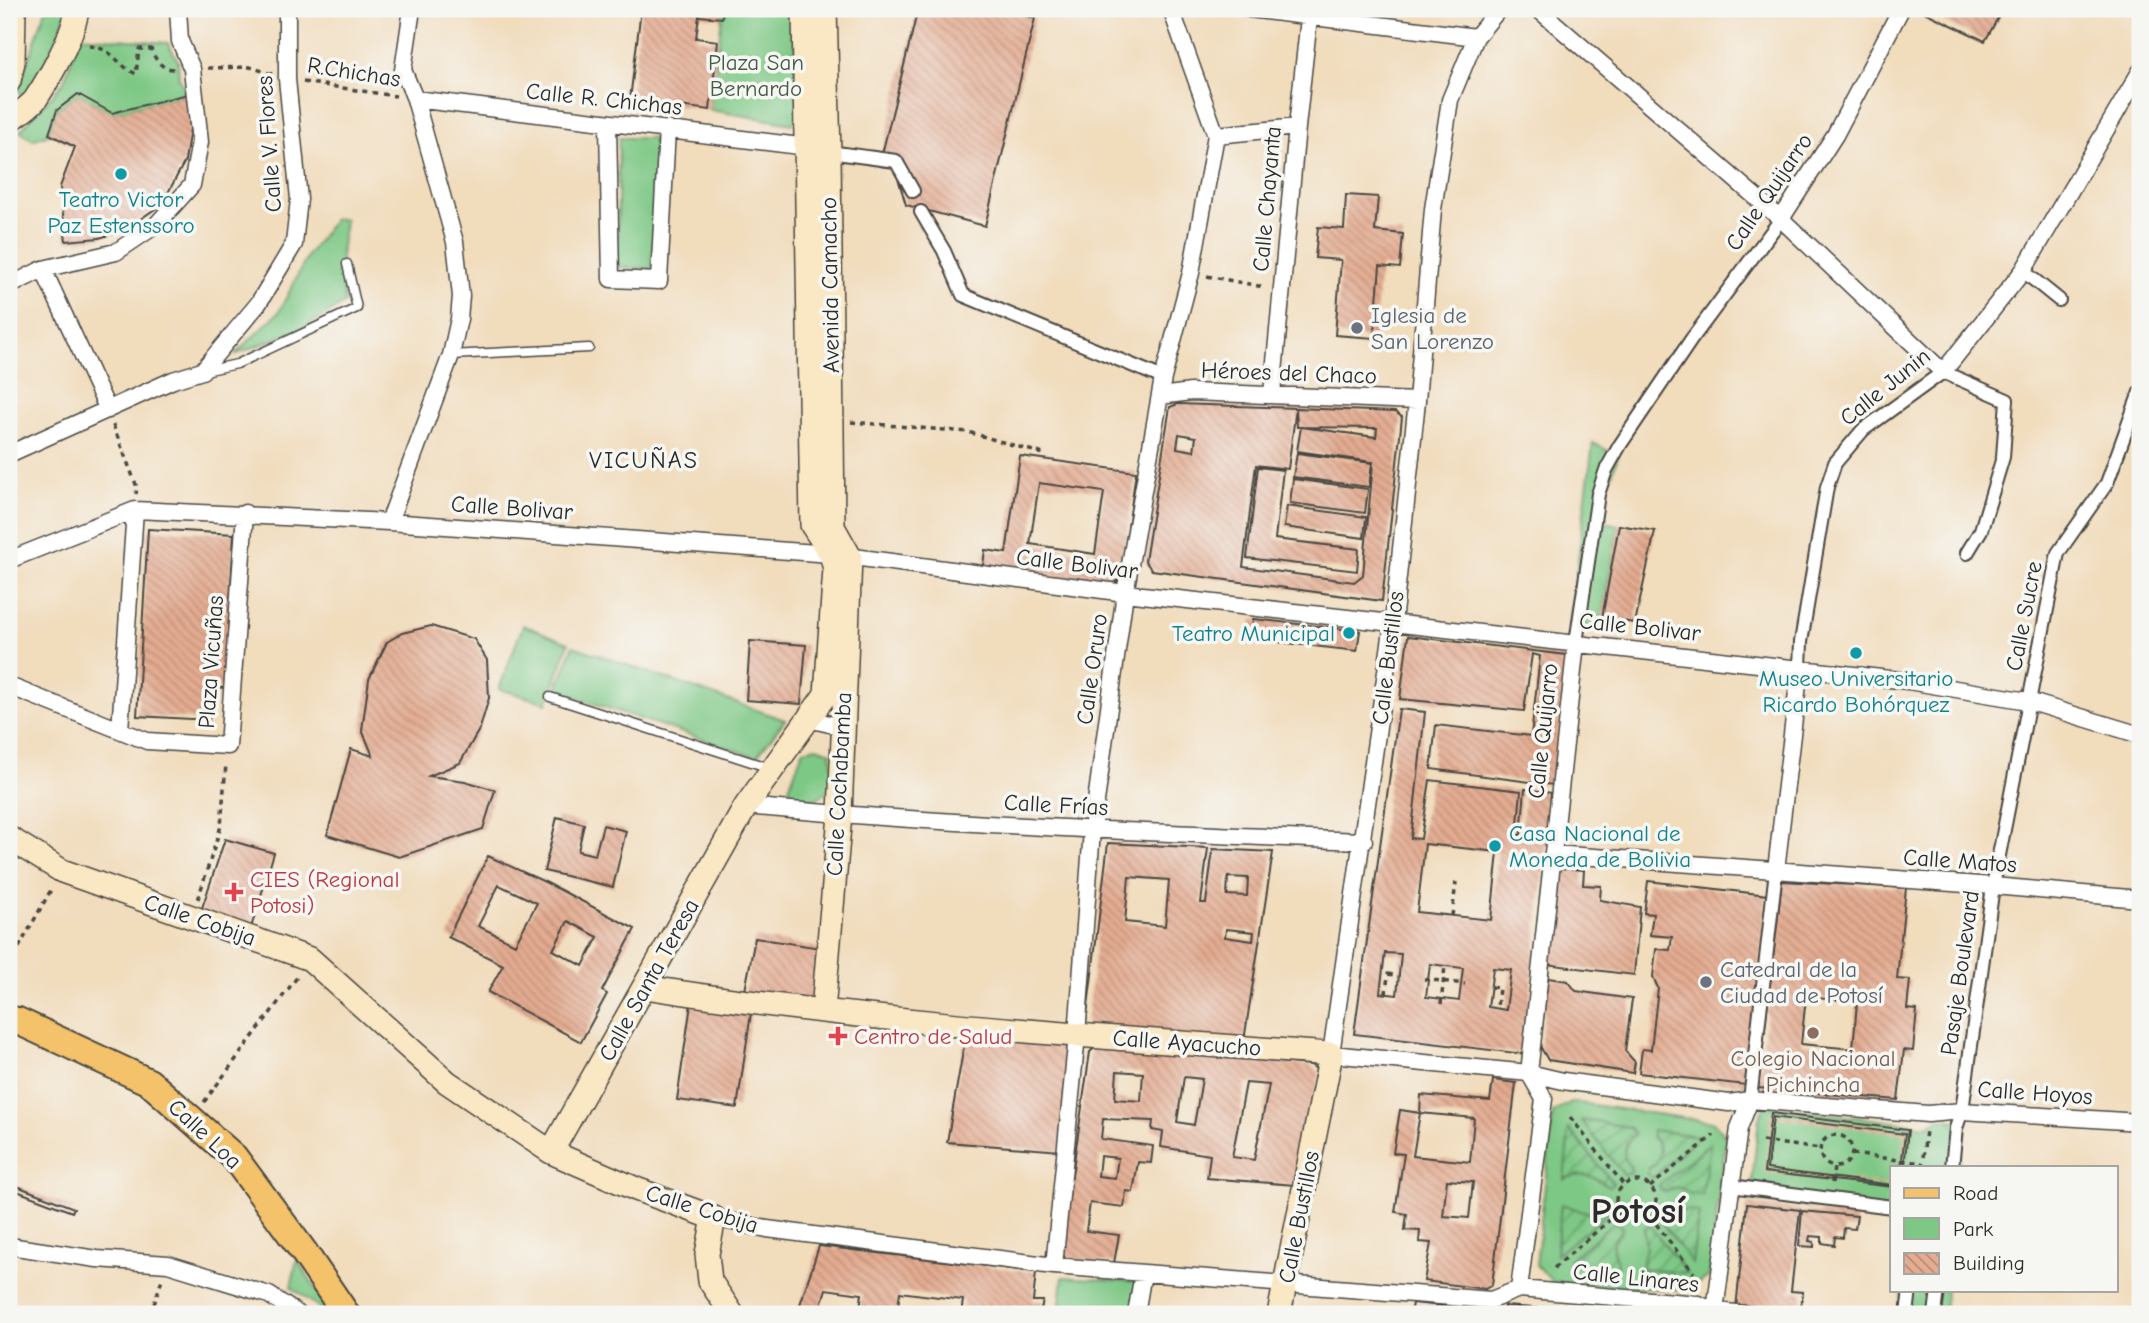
<svg xmlns="http://www.w3.org/2000/svg" width="2149" height="1323" font-family="'Comic Neue',sans-serif">
	<defs>
		<pattern id="garden-furrows" width="10" height="10" patternUnits="userSpaceOnUse" patternTransform="scale(1.75)"><rect width="10" height="10" fill="#7ec885"/><path d="M-1 1l2-2M0 10L10 0M9 11l2-2" fill="none" stroke="#67a36d"/></pattern>
		<pattern id="building-back-hatch" width="6" height="6" patternUnits="userSpaceOnUse" patternTransform="scale(1.75)"><rect width="6" height="6" fill="#e4ac91"/><path d="M-1 5l2 2M0 0l6 6M5-1l2 2" fill="none" stroke="#b98c77"/></pattern>
	</defs>
	<rect width="100%" height="100%" fill="#f6f6f2"/>
	<filter id="ink" filterUnits="userSpaceOnUse"><feTurbulence type="fractalNoise" baseFrequency=".0143" numOctaves="2"/><feDisplacementMap in="SourceGraphic" scale="14" xChannelSelector="R" yChannelSelector="G"/><feConvolveMatrix kernelMatrix="1 2 1 2 8 2 1 2 1" color-interpolation-filters="sRGB"/></filter>
	<filter id="wash" filterUnits="userSpaceOnUse"><feTurbulence type="fractalNoise" baseFrequency=".00686" numOctaves="4" result="noise"/><feDisplacementMap in="SourceGraphic" scale="28" xChannelSelector="R" yChannelSelector="G"/><feGaussianBlur stdDeviation="1.57" result="paint"/><feColorMatrix in="noise" values="0 0 0 0 0 0 0 0 0 0 0 0 0 0 0 0 0 1.4 0 .05"/><feComposite in="paint" operator="in"/></filter>
	<g filter="url(#wash)">
		<rect width="100%" height="100%" fill="#f1dcbc"/>
		<path fill="#7ec885" stroke="#547a58" stroke-width="2" d="M 46,9 L 67,9 L 56,43 L 24,98 L 18,90 Z
			M 723,9 L 794,9 L 799,115 L 792,124 L 710,110 Z
			M 80,36 L 168,43 L 178,61 L 179,78 L 188,94 L 112,113 L 78,94 L 57,110 L 49,134 L 33,140 L 20,131 L 63,83 Z
			M 619,138 L 658,138 L 652,269 L 617,267 Z
			M 334,219 L 345,219 L 340,266 L 345,303 L 305,327 L 234,355 L 279,312 L 308,255 Z
			M 1593,443 L 1618,456 L 1605,496 L 1600,521 L 1619,525 L 1599,631 L 1569,628 Z
			M 523,625 L 569,643 L 547,703 L 499,689 Z
			M 573,646 L 785,720 L 756,757 L 556,691 Z
			M 816,747 L 831,752 L 834,787 L 816,799 L 793,797 L 789,788 L 803,750 Z
			M 1571,1102 L 1712,1122 L 1721,1130 L 1726,1138 L 1709,1276 L 1689,1291 L 1553,1282 L 1536,1265 L 1553,1113 Z
			M 1765,1106 L 1928,1126 L 1939,1119 L 1964,1122 L 1959,1167 L 1892,1167 L 1892,1217 L 1750,1200 L 1759,1118 Z
			M 297,1259 L 331,1314 L 328,1314 L 291,1287 Z
			M 1063,1277 L 1143,1282 L 1138,1314 L 1059,1314 Z
			M 1902,1290 L 1946,1290 L 1944,1314 L 1899,1314 Z"/>
		<path fill="url(#garden-furrows)" stroke="#547a58" stroke-width="2" d="M 1581,1120 L 1630,1127 L 1635,1134 C 1623,1144 1620,1156 1631,1168 L 1631,1173 L 1624,1175 Z
			M 1569,1129 L 1613,1183 L 1608,1186 C 1593,1175 1582,1172 1564,1179 Z
			M 1652,1130 L 1699,1136 L 1653,1178 L 1647,1174 L 1648,1169 C 1662,1162 1664,1147 1652,1137 Z
			M 1710,1144 L 1702,1195 L 1690,1194 C 1683,1187 1674,1185 1666,1192 L 1661,1191 L 1659,1185 Z
			M 1561,1204 C 1581,1208 1582,1220 1604,1206 L 1608,1213 L 1556,1255 Z
			M 1661,1207 L 1674,1215 L 1686,1210 L 1699,1212 L 1692,1263 L 1658,1218 Z
			M 1615,1222 L 1622,1227 L 1621,1233 C 1603,1245 1619,1254 1617,1268 L 1570,1265 L 1569,1260 Z
			M 1649,1225 L 1687,1273 L 1641,1269 L 1646,1248 L 1644,1229 Z"/>
		<g id="blocks">
			<path fill="url(#building-back-hatch)" fill-rule="evenodd" d="M 641,9 L 723,9 L 722,18 L 699,16 L 696,38 L 718,41 L 710,110 L 630,100 Z
				M 918,9 L 996,9 L 1035,18 L 985,226 L 906,205 L 895,168 L 879,166 Z
				M 1918,9 L 2003,9 L 1985,41 Z
				M 78,94 L 112,113 L 188,94 L 190,129 L 185,161 L 162,204 L 123,231 L 99,238 L 66,241 L 60,187 L 75,147 L 49,134 L 57,110 Z
				M 1346,195 L 1378,197 L 1375,231 L 1403,234 L 1400,268 L 1380,266 L 1374,338 L 1335,335 L 1341,260 L 1315,258 L 1318,227 L 1344,229 Z
				M 1178,404 L 1296,408 L 1288,469 L 1256,465 L 1243,567 L 1354,582 L 1363,575 L 1373,462 L 1297,451 L 1301,427 L 1297,427 L 1296,408 L 1395,412 L 1402,417 L 1382,601 L 1152,570 L 1145,561 L 1170,407 ZM 1301,427 L 1377,428 L 1376,437 ZM 1179,434 L 1196,437 L 1194,451 L 1177,448 Z
				M 1297,453 L 1372,463 L 1369,487 L 1293,477 Z
				M 1020,456 L 1136,472 L 1121,578 L 1111,585 L 983,566 L 985,550 L 1006,553 ZM 1039,483 L 1104,492 L 1095,554 L 1030,544 Z
				M 1258,467 L 1283,470 L 1275,539 L 1359,549 L 1357,571 L 1247,558 Z
				M 1293,479 L 1368,489 L 1365,513 L 1290,503 Z
				M 1287,506 L 1366,517 L 1364,538 L 1284,527 Z
				M 1619,525 L 1655,531 L 1635,623 L 1602,618 Z
				M 148,529 L 234,534 L 225,688 L 211,687 L 209,720 L 137,716 Z
				M 1253,619 L 1360,631 L 1357,651 L 1251,639 Z
				M 431,626 L 474,639 L 487,660 L 489,698 L 480,728 L 460,763 L 429,776 L 465,781 L 495,790 L 483,829 L 399,857 L 327,835 L 351,749 L 373,756 L 362,730 L 369,679 L 387,642 L 402,633 Z
				M 1408,636 L 1567,655 L 1553,785 L 1431,769 L 1436,725 L 1531,736 L 1540,656 L 1532,654 L 1524,711 L 1400,699 Z
				M 750,641 L 806,645 L 801,704 L 746,700 Z
				M 1399,709 L 1425,712 L 1411,838 L 1421,839 L 1430,780 L 1521,791 L 1517,835 L 1521,835 L 1525,789 L 1552,793 L 1524,1054 L 1354,1034 ZM 1425,844 L 1498,852 L 1491,920 L 1417,912 ZM 1385,953 L 1401,954 L 1397,995 L 1380,993 ZM 1430,964 L 1463,968 L 1459,1001 L 1426,997 ZM 1493,968 L 1511,970 L 1506,1010 L 1488,1007 Z
				M 557,817 L 584,824 L 578,851 L 595,855 L 603,825 L 626,831 L 613,887 L 544,871 Z
				M 225,839 L 274,853 L 250,931 L 200,914 Z
				M 1108,843 L 1208,848 L 1201,903 L 1206,903 L 1213,849 L 1273,852 L 1244,1041 L 1093,1030 L 1086,1023 ZM 1129,877 L 1169,880 L 1165,926 L 1125,922 ZM 1228,877 L 1248,878 L 1247,896 L 1227,895 ZM 1226,929 L 1254,932 L 1253,941 L 1225,937 Z
				M 488,856 L 547,883 L 635,929 L 602,991 L 607,994 L 581,1042 L 488,992 L 503,965 L 448,937 ZM 499,885 L 537,903 L 515,944 L 478,926 ZM 568,921 L 598,937 L 583,966 L 553,950 Z
				M 1557,868 L 1584,870 L 1583,885 L 1601,886 L 1600,900 L 1640,907 L 1634,975 L 1545,964 Z
				M 1648,881 L 1767,895 L 1746,1085 L 1639,1073 L 1642,1049 L 1651,1050 L 1658,988 L 1653,977 L 1656,949 L 1670,950 L 1672,937 L 1650,935 L 1653,914 L 1644,913 Z
				M 1782,881 L 1906,888 L 1897,979 L 1910,980 L 1907,1009 L 1917,1010 L 1913,1051 L 1904,1050 L 1898,1100 L 1758,1088 ZM 1806,997 L 1857,1002 L 1853,1049 L 1801,1044 Z
				M 755,938 L 821,948 L 816,1005 L 744,996 Z
				M 1548,978 L 1568,981 L 1576,991 L 1632,999 L 1625,1051 L 1635,1062 L 1633,1073 L 1548,1060 L 1540,1046 Z
				M 691,1004 L 751,1013 L 737,1108 L 677,1100 Z
				M 966,1034 L 1072,1044 L 1061,1151 L 947,1142 Z
				M 1098,1045 L 1311,1065 L 1320,1072 L 1295,1185 L 1207,1178 L 1210,1155 L 1161,1147 L 1163,1132 L 1152,1130 L 1153,1121 L 1103,1119 L 1101,1139 L 1153,1146 L 1151,1163 L 1138,1162 L 1133,1192 L 1126,1191 L 1124,1207 L 1090,1203 L 1086,1231 L 1119,1235 L 1114,1263 L 1065,1259 L 1061,1251 L 1090,1052 ZM 1117,1071 L 1143,1073 L 1141,1101 L 1115,1099 ZM 1184,1077 L 1202,1079 L 1194,1125 L 1177,1122 ZM 1246,1083 L 1269,1085 L 1254,1160 L 1232,1157 ZM 1100,1156 L 1118,1158 L 1115,1178 L 1098,1176 Z
				M 1493,1080 L 1516,1083 L 1492,1285 L 1485,1289 L 1424,1281 L 1431,1243 L 1419,1242 L 1420,1231 L 1405,1230 L 1407,1214 L 1395,1212 L 1404,1154 L 1393,1153 L 1400,1110 L 1420,1113 L 1421,1095 L 1490,1101 ZM 1420,1113 L 1474,1118 L 1470,1162 L 1413,1156 ZM 1447,1180 L 1473,1182 L 1469,1218 L 1443,1216 Z
				M 1771,1113 L 1908,1130 L 1904,1167 L 1901,1167 L 1905,1134 L 1773,1117 L 1767,1169 L 1892,1185 L 1892,1187 L 1764,1172 Z
				M 9,1183 L 74,1208 L 72,1212 L 9,1188 Z
				M 1747,1204 L 1800,1210 L 1791,1291 L 1803,1292 L 1800,1314 L 1736,1308 Z
				M 1802,1211 L 1857,1216 L 1855,1229 L 1844,1228 L 1843,1238 L 1835,1237 L 1834,1245 L 1822,1243 L 1822,1237 L 1810,1236 L 1809,1241 L 1814,1242 L 1814,1247 L 1799,1246 Z
				M 819,1246 L 1036,1272 L 1033,1301 L 1043,1301 L 1040,1314 L 961,1314 L 963,1300 L 900,1292 L 897,1314 L 859,1314 L 862,1294 L 826,1289 L 818,1314 L 797,1314 Z
				M 1412,1303 L 1482,1310 L 1481,1314 L 1410,1314 Z
				M 1504,1306 L 1590,1312 L 1590,1314 L 1503,1314 Z"/>
		</g>
	</g>
	<g filter="url(#ink)">
		<use href="#blocks" fill-opacity="0" stroke="#494641" stroke-width="2"/>
		<g fill="none" stroke-linecap="round" stroke-linejoin="round">
			<defs>
				<path id="service" d="M 451,355 L 589,348
					M 205,371 L 237,364 L 357,308 L 347,264
					M 550,697 L 770,768"/>
				<path id="pedestrian" d="M 829,152 L 896,161 L 913,191
					M 921,212 L 944,251 L 963,295 L 1163,378
					M 2023,271 L 2059,300
					M 1576,643 L 1598,494 L 1606,470 L 1620,445 L 1691,340 L 1781,219
					M 1800,667 L 1801,642 L 1827,487 L 1835,463 L 1863,430 L 1943,372 L 2007,400 L 2003,457 L 1981,530 L 1967,553
					M 1750,1100 L 1776,870
					M 1952,1167 L 1956,1128 L 1962,1111 L 1993,886 L 2058,553 L 2107,483 L 2140,392
					M 1731,1186 L 1892,1207
					M 1907,1314 L 1910,1290
					M 1935,1314 L 1938,1290"/>
				<path id="minor" d="M 1249,9 L 1476,37
					M 1499,9 L 1476,37 L 1450,100 L 1433,209 L 1417,401 L 1393,623 L 1331,1054 L 1529,1073 L 1563,1081 L 1729,1103 L 1750,1100 L 1928,1114 L 1962,1111 L 2140,1122
					M 1538,9 L 1781,219 L 1943,372 L 2023,271 L 2140,72
					M 415,99 L 816,148
					M 608,124 L 611,279 L 659,281 L 667,129
					M 1216,135 L 1297,127
					M 1781,219 L 1835,135 L 1901,9
					M 43,269 L 108,410
					M 9,286 L 43,269 L 116,252 L 156,225 L 192,185 L 200,142 L 192,69 L 180,41 L 178,9
					M 1272,394 L 1297,127 L 1310,9
					M 1160,396 L 1191,392 L 1417,401
					M 9,454 L 173,380 L 202,371 L 258,304 L 294,244 L 299,199 L 287,79 L 287,9
					M 389,522 L 451,355 L 459,319 L 461,296 L 455,242 L 415,99 L 403,70 L 412,9
					M 9,560 L 135,510 L 389,522 L 831,554 L 1125,593 L 1908,681 L 2028,701 L 2140,735
					M 9,686 L 147,741 L 228,746 L 245,513
					M 808,719 L 843,727
					M 120,730 L 135,510
					M 746,806 C 951,825 1158,833 1364,841
					M 1553,854 L 1993,886 L 2140,899
					M 1776,870 L 1800,667
					M 714,1218 L 767,1229 L 1054,1266 L 1491,1300 L 1519,1289 L 1698,1304 L 1715,1311 L 1747,1314
					M 9,1246 L 97,1259 L 168,1264 L 269,1295 L 298,1314
					M 1054,1266 L 1077,1035 L 1092,830 L 1125,593 L 1163,378 L 1191,273 L 1216,135 L 1171,9
					M 1519,1289 L 1544,1099 L 1529,1073 L 1576,643
					M 1715,1311 L 1739,1128 L 1750,1100
					M 1136,1314 L 1143,1273"/>
				<path id="secondary" d="M 9,81 L 13,62 L 14,9
					M 9,121 C 17,115 28,108 35,100 C 49,79 75,33 77,9
					M 9,838 L 62,871 L 310,959 L 447,1082 L 551,1152 L 636,1189 L 714,1218 L 707,1254 L 710,1281 L 732,1314
					M 645,987 C 872,1023 1102,1037 1331,1054 L 1279,1314
					M 823,1011 L 840,815 L 850,557 L 833,527 L 829,152 L 825,9
					M 551,1152 L 746,806 L 826,694 L 835,569 L 831,554 L 812,525 L 804,9"/>
				<path id="primary" d="M 9,1020 L 18,1021 L 149,1082 L 234,1157 L 304,1252 L 346,1314"/>
			</defs>
			<use href="#service" stroke="#494641" stroke-width="11"/>
			<use href="#pedestrian" stroke="#494641" stroke-width="16"/>
			<use href="#minor" stroke="#494641" stroke-width="19"/>
			<use href="#secondary" stroke="#494641" stroke-width="26"/>
			<use href="#primary" stroke="#494641" stroke-width="30"/>
			<path stroke="#494641" stroke-width="3.5" stroke-dasharray="5 5" stroke-linecap="butt" d="M 89,46 C 115,49 114,63 136,74 L 139,49 L 151,49 C 156,61 161,69 175,69
				M 208,68 L 250,67 L 272,74
				M 303,82 L 396,96
				M 1207,276 L 1264,287
				M 851,422 L 968,432 L 1047,455
				M 113,425 L 137,487 L 136,494
				M 198,899 L 221,826 L 226,764
				M 1452,916 L 1456,882
				M 9,965 L 52,888
				M 1424,979 L 1465,984
				M 1491,987 L 1499,988 L 1497,1008
				M 1386,994 L 1388,974 L 1399,976
				M 1441,1004 L 1445,966
				M 204,1102 L 298,976
				M 1570,1117 L 1624,1185
				M1820 1151a16 16 0 1 1 32 0a16 16 0 1 1-32 0Z
				M 1762,1141 L 1820,1149
				M 1852,1154 L 1922,1163
				M 1922,1167 L 1926,1130
				M1616 1201a20 20 0 1 1 40 0a20 20 0 1 1-40 0Z
				M 1832,1183 L 1834,1167
				M 1650,1187 L 1714,1135
				M 1650,1216 L 1694,1273
				M 1554,1268 L 1619,1212
				M 151,1314 L 162,1279"/>
			<use href="#service" stroke="#fff" stroke-width="8"/>
			<use href="#pedestrian" stroke="#fff" stroke-width="12"/>
			<use href="#minor" stroke="#fff" stroke-width="16"/>
			<use href="#secondary" stroke="#fae7c3" stroke-width="23"/>
			<use href="#primary" stroke="#f3c26a" stroke-width="26"/>
		</g>
	</g>
	<g fill="#0f9aa8" stroke="#f6f6f2" stroke-width="2.5">
		<circle cx="121" cy="174" r="7"/>
		<circle cx="1349" cy="633" r="7"/>
		<circle cx="1856" cy="653" r="7"/>
		<circle cx="1495" cy="846" r="7"/>
	</g>
	<g fill="#6b7280" stroke="#f6f6f2" stroke-width="2.5">
		<circle cx="1357" cy="328" r="7"/>
		<circle cx="1706" cy="982" r="7"/>
	</g>
	<g fill="#e0444e" stroke="#f6f6f2" stroke-width="2.5">
		<path d="M230.5 881.5h7v7h7v7h-7v7h-7v-7h-7v-7h7z"/>
		<path d="M834.5 1025.5h7v7h7v7h-7v7h-7v-7h-7v-7h7z"/>
	</g>
	<circle fill="#8d6e63" stroke="#f6f6f2" stroke-width="2.5" cx="1813" cy="1033" r="7"/>
	<g text-anchor="middle" dominant-baseline="central" stroke-width="7" stroke-linejoin="round" paint-order="stroke">
		<g font-size="23" fill="#445a46" stroke="#f6f6f2">
			<text x="756" y="62">Plaza San<tspan x="756" dy="26">Bernardo</tspan></text>
		</g>
		<g font-size="23" fill="#2b2b2b" stroke="#f6f6f2">
			<text transform="translate(354 72) rotate(9)">R.Chichas</text>
			<text transform="translate(604 99) rotate(6)">Calle R. Chichas</text>
			<text transform="translate(269 144) rotate(-94)">Calle V. Flores</text>
			<text transform="translate(1769 192) rotate(-56)">Calle Quijarro</text>
			<text transform="translate(1267 199) rotate(-85)">Calle Chayanta</text>
			<text transform="translate(830 285) rotate(-91)">Avenida Camacho</text>
			<text transform="translate(1289 373) rotate(2)">Héroes del Chaco</text>
			<text transform="translate(1885 387) rotate(-39)">Calle Junin</text>
			<text transform="translate(512 508) rotate(4)">Calle Bolivar</text>
			<text transform="translate(1077 564) rotate(7)">Calle Bolivar</text>
			<text transform="translate(2024 616) rotate(-79)">Calle Sucre</text>
			<text transform="translate(1640 627) rotate(6)">Calle Bolivar</text>
			<text transform="translate(1388 658) rotate(-83)">Calle Bustillos</text>
			<text transform="translate(211 662) rotate(-86)">Plaza Vicuñas</text>
			<text transform="translate(1092 669) rotate(-82)">Calle Oruro</text>
			<text transform="translate(1543 731) rotate(-84)">Calle Quijarro</text>
			<text transform="translate(839 784) rotate(-87)">Calle Cochabamba</text>
			<text transform="translate(1056 805) rotate(3)">Calle Frías</text>
			<text transform="translate(1960 861) rotate(4)">Calle Matos</text>
			<text transform="translate(200 920) rotate(19)">Calle Cobija</text>
			<text transform="translate(1960 973) rotate(-82)">Pasaje Boulevard</text>
			<text transform="translate(649 980) rotate(-61)">Calle Santa Teresa</text>
			<text transform="translate(1187 1043) rotate(4)">Calle Ayacucho</text>
			<text transform="translate(2035 1093) rotate(4)">Calle Hoyos</text>
			<text transform="translate(205 1134) rotate(43)">Calle Loa</text>
			<text transform="translate(702 1209) rotate(17)">Calle Cobija</text>
			<text transform="translate(1299 1217) rotate(-79)">Calle Bustillos</text>
			<text transform="translate(1636 1278) rotate(6)">Calle Linares</text>
		</g>
		<g font-size="23" fill="#0d838f" stroke="#f6f6f2">
			<text x="121" y="199">Teatro Victor<tspan x="121" dy="26">Paz Estenssoro</tspan></text>
			<text x="1335" y="633" text-anchor="end">Teatro Municipal</text>
			<text x="1856" y="678">Museo Universitario<tspan x="1856" dy="26">Ricardo Bohórquez</tspan></text>
			<text x="1509" y="833" text-anchor="start">Casa Nacional de<tspan x="1509" dy="26">Moneda de Bolivia</tspan></text>
		</g>
		<g font-size="23" fill="#5b616d" stroke="#f6f6f2" text-anchor="start">
			<text x="1371" y="315">Iglesia de<tspan x="1371" dy="26">San Lorenzo</tspan></text>
			<text x="1720" y="969">Catedral de la<tspan x="1720" dy="26">Ciudad de Potosí</tspan></text>
		</g>
		<g font-size="23" fill="#be3a42" stroke="#f6f6f2" text-anchor="start">
			<text x="250" y="879">CIES (Regional<tspan x="250" dy="26">Potosi)</tspan></text>
			<text x="854" y="1036">Centro de Salud</text>
		</g>
		<g font-size="23" fill="#785e54" stroke="#f6f6f2">
			<text x="1813" y="1058">Colegio Nacional<tspan x="1813" dy="26">Pichincha</tspan></text>
		</g>
		<g font-size="24" letter-spacing="2" fill="#2b2b2b" stroke="#f6f6f2">
			<text x="644" y="460">VICUÑAS</text>
		</g>
		<g font-size="37" font-weight="bold" fill="#2b2b2b" stroke="#f6f6f2">
			<text x="1638" y="1211">Potosí</text>
		</g>
	</g>
	<rect width="2149" height="1323" fill="none" stroke="#f6f6f2" stroke-width="35"/>
	<rect x="1890" y="1166" width="228" height="126" fill="#f6f6f2" stroke="#a5a5a2" stroke-width="2"/>
	<rect x="1904" y="1188" width="35" height="10" fill="#f3c26a" stroke="#a5a5a2" stroke-width="2"/>
	<text x="1953" y="1200" font-size="21" fill="#2b2b2b">Road</text>
	<rect x="1904" y="1218" width="35" height="21" fill="#7ec885" stroke="#a5a5a2" stroke-width="2"/>
	<text x="1953" y="1236" font-size="21" fill="#2b2b2b">Park</text>
	<rect x="1904" y="1253" width="35" height="21" fill="url(#building-back-hatch)" stroke="#a5a5a2" stroke-width="2"/>
	<text x="1953" y="1270" font-size="21" fill="#2b2b2b">Building</text>
</svg>
